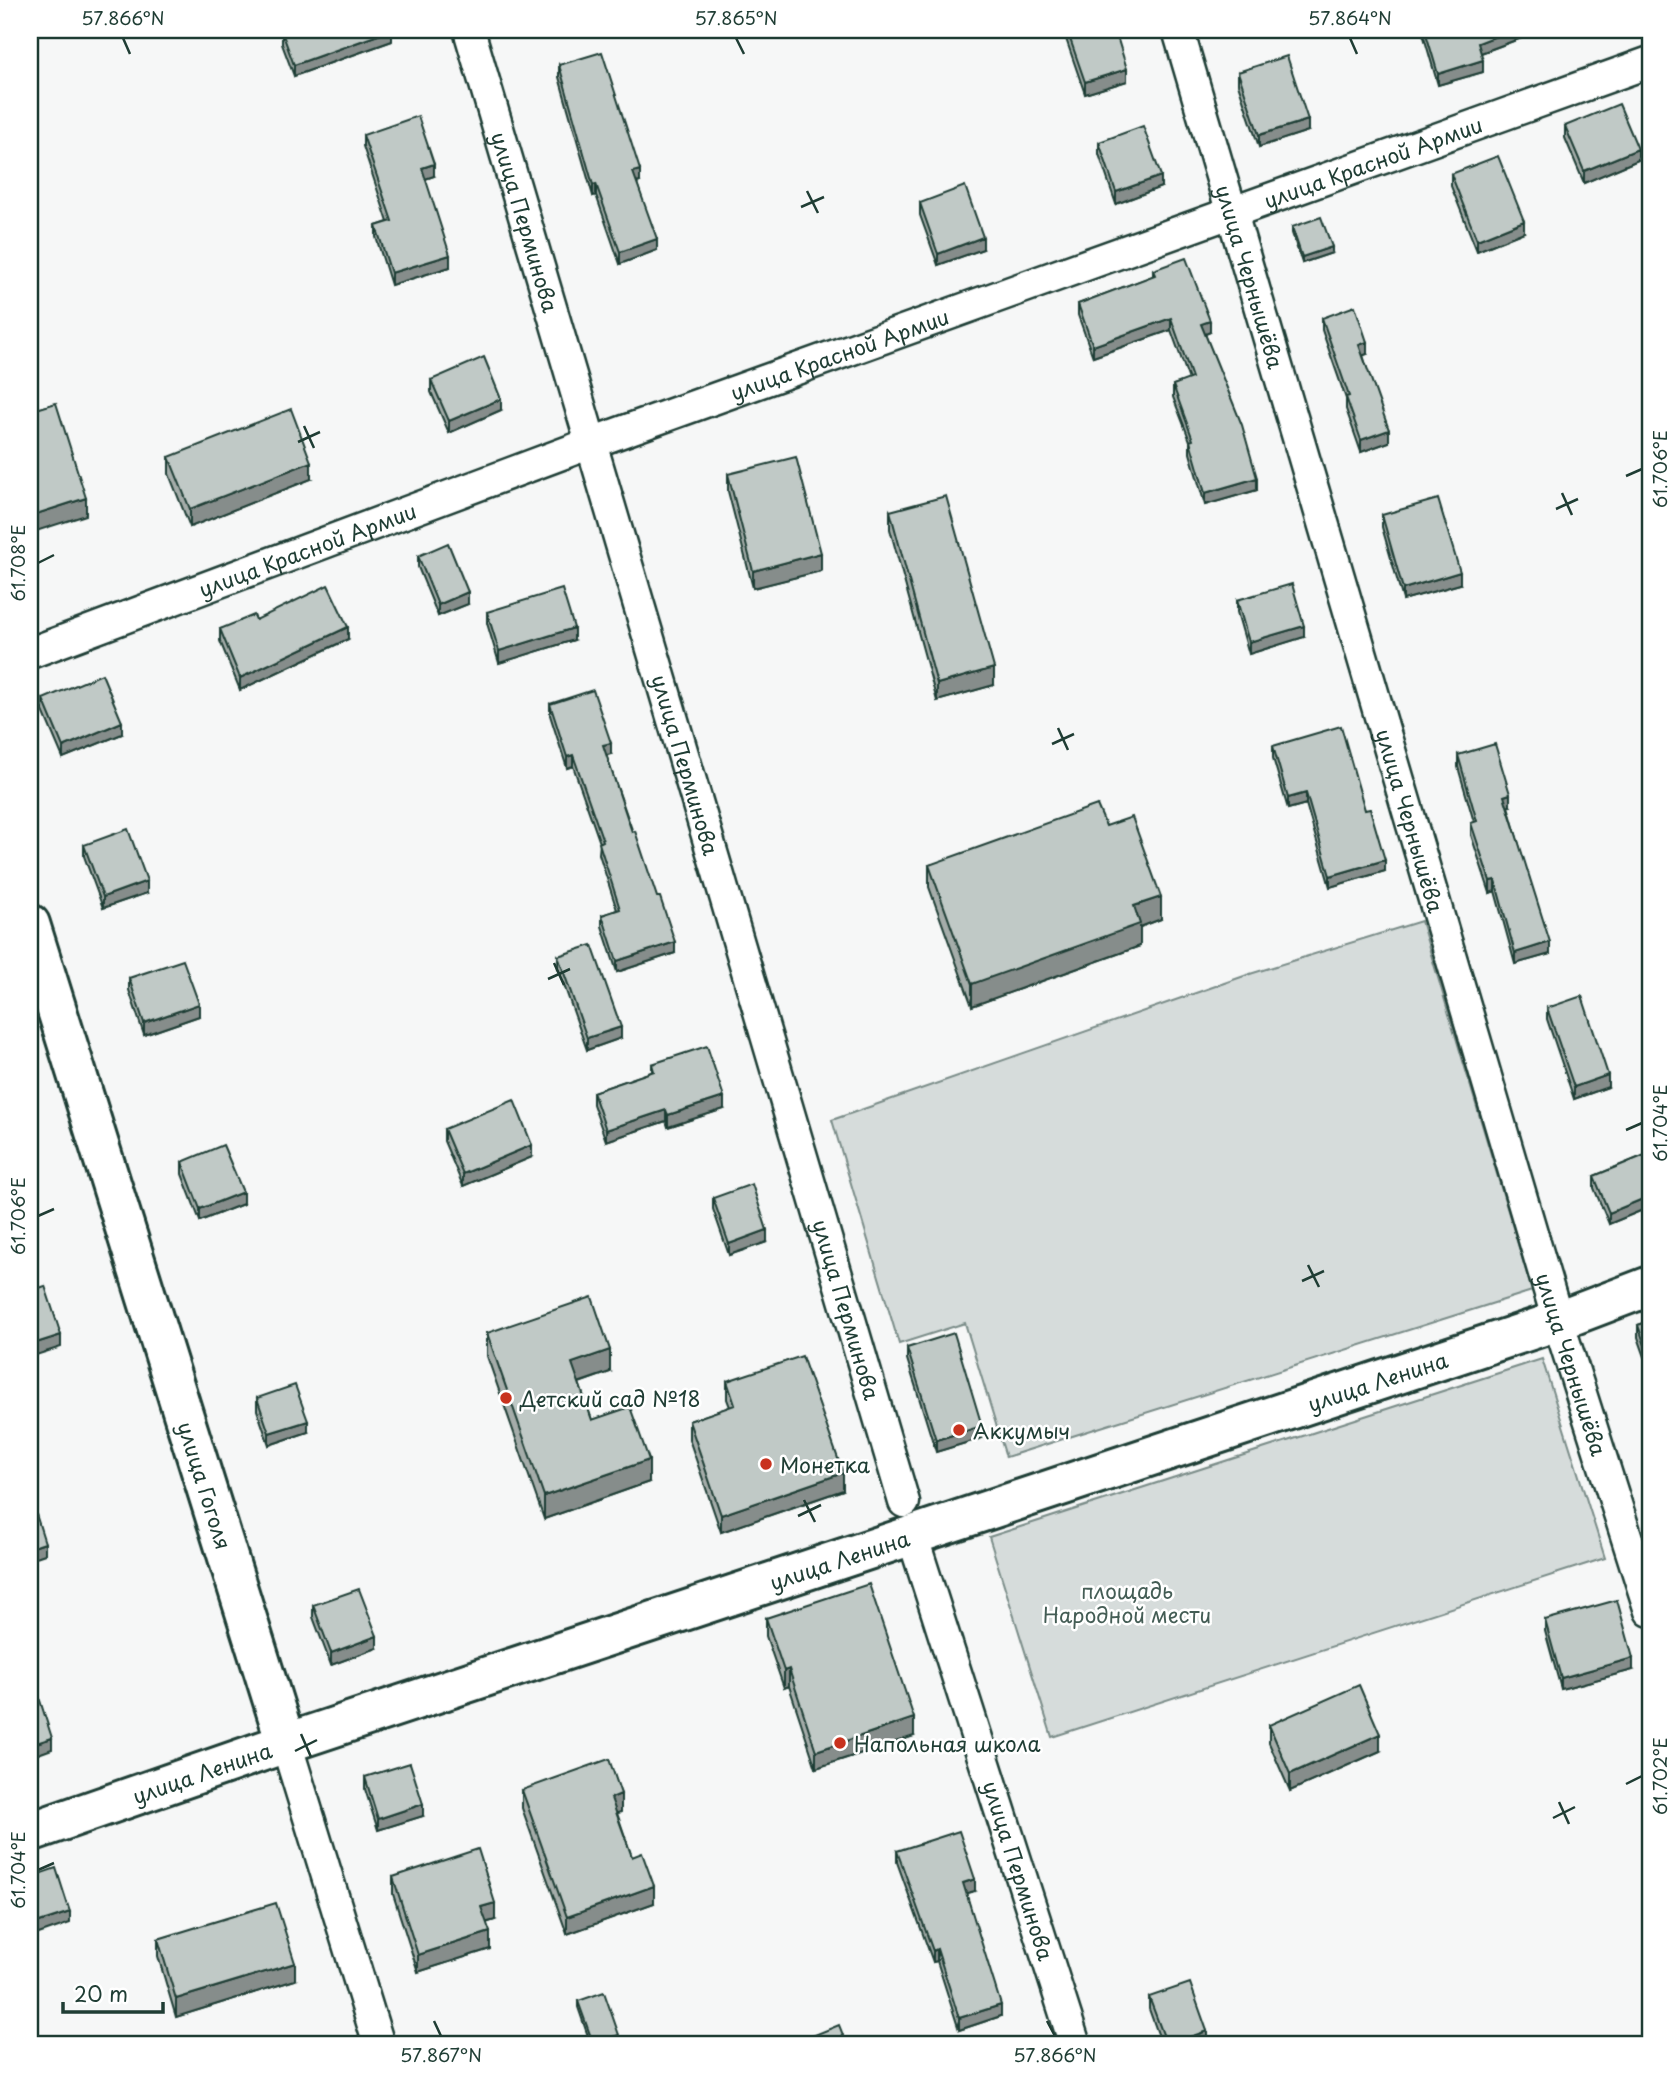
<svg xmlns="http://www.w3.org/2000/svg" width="1680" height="2075" font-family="'Playpen Sans',sans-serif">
	<rect width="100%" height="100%" fill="#f6f7f7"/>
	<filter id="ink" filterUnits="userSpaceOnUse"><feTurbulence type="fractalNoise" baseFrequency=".0143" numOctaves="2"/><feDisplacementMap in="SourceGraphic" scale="14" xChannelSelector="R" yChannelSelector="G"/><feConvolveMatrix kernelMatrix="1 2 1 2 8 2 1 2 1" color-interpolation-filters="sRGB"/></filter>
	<g filter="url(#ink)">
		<path fill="#d6dcdb" stroke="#7a8c88" stroke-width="2" d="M 1421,921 L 1532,1291 L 1006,1457 L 965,1323 L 899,1344 L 832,1120 L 1250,974 Z
			M 1542,1359 L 1605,1558 L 1052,1737 L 989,1537 Z"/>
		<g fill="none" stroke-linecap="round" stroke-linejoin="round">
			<defs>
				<g id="minor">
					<path id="s1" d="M 469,30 L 904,1502"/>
					<path id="s2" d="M 1178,30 L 1558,1321 L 1650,1611"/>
					<path id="s3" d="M 30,653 L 591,443 L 1650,62"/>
					<path id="s4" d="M 912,1535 L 1075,2045"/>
					<path d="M 286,1743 L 379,2045"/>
				</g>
				<g id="tertiary">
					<path id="s5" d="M 30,924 L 286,1743"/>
					<path id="s6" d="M 30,1832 L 286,1743 L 1558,1321 L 1650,1286"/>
				</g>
			</defs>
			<use href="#minor" stroke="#1f3d34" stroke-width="35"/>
			<use href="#tertiary" stroke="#1f3d34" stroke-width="44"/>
			<use href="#minor" stroke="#fff" stroke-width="30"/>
			<use href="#tertiary" stroke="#fff" stroke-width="38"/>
		</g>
		<path fill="#a5adaa" stroke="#1f3d34" stroke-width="2" d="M 1063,30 L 1115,30 L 1127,81 L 1085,94 Z
			M 1422,30 L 1543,30 L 1481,53 L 1483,72 L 1438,85 Z
			M 282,32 L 392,41 L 294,76 L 282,44 Z
			M 559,65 L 640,182 L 637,183 L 657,250 L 620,264 L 596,195 L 593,196 L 559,77 Z
			M 1238,72 L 1308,131 L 1259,147 L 1238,84 Z
			M 1565,126 L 1638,160 L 1584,183 L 1565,138 Z
			M 363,135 L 434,176 L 425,179 L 450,267 L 391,285 L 376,237 L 376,226 L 388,222 L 363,146 Z
			M 1099,142 L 1161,187 L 1116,204 L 1099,154 Z
			M 1451,174 L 1524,232 L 1477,251 L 1451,186 Z
			M 920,203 L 983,249 L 938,265 L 920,215 Z
			M 1292,227 L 1332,253 L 1302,263 L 1292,233 Z
			M 1153,270 L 1210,332 L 1205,334 L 1257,490 L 1205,505 L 1190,453 L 1190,441 L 1173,397 L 1173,385 L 1189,380 L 1171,330 L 1093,357 L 1078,315 L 1078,304 L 1153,276 Z
			M 1322,318 L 1367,354 L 1363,355 L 1389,442 L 1361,452 L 1346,409 L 1346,399 L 1322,330 Z
			M 431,380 L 501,410 L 449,433 L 431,392 Z
			M 169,457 L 311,479 L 190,527 L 169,474 Z
			M 728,474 L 821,571 L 753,588 L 728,491 Z
			M 890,511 L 994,685 L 937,701 L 890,529 Z
			M 1382,515 L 1460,584 L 1403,600 L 1382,527 Z
			M 418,556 L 468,604 L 438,616 L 418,567 Z
			M 1237,600 L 1304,637 L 1249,654 L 1237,612 Z
			M 487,612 L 574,640 L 499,663 L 487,623 Z
			M 256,620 L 348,639 L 240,690 L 220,641 L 220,629 Z
			M 43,699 L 122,734 L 63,758 L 43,711 Z
			M 550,704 L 611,754 L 606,755 L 675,953 L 617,972 L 602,926 L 602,915 L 617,910 L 599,854 L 600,843 L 573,766 L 567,768 L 550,715 Z
			M 1273,746 L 1365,810 L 1385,871 L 1330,887 L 1306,804 L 1288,809 L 1273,758 Z
			M 1458,755 L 1510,806 L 1508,806 L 1550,954 L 1515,964 L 1495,891 L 1490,893 L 1471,835 L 1471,823 L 1474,822 L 1458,767 Z
			M 1106,826 L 1161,919 L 1140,927 L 1140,946 L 972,1006 L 929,887 L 929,865 Z
			M 84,845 L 147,893 L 103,908 L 84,856 Z
			M 558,956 L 621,1038 L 587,1050 L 558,968 Z
			M 129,978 L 199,1016 L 144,1035 L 129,990 Z
			M 1547,1008 L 1608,1087 L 1574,1099 L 1547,1019 Z
			M 652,1064 L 724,1109 L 668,1127 L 666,1121 L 606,1141 L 593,1104 L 593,1092 L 652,1072 Z
			M 444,1129 L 532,1157 L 463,1186 L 444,1141 Z
			M 1650,1153 L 1650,1207 L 1609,1224 L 1594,1188 L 1594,1176 Z
			M 182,1162 L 243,1204 L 200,1221 L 182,1174 Z
			M 713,1198 L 767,1242 L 729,1255 L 713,1209 Z
			M 1650,1321 L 1650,1371 L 1638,1337 L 1638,1325 Z
			M 487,1333 L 610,1372 L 579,1383 L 592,1420 L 649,1482 L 544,1519 L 487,1356 Z
			M 907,1348 L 982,1438 L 936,1452 L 907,1359 Z
			M 727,1381 L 843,1490 L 721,1532 L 689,1439 L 689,1421 L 730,1407 L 727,1399 Z
			M 257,1398 L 308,1432 L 269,1445 L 257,1410 Z
			M 313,1605 L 377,1648 L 331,1665 L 313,1617 Z
			M 766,1618 L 914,1736 L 816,1768 L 789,1686 L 784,1688 L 766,1636 Z
			M 1545,1620 L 1633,1670 L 1561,1689 L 1545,1631 Z
			M 1269,1725 L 1380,1751 L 1290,1791 L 1269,1743 Z
			M 365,1777 L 423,1816 L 378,1830 L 365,1789 Z
			M 522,1790 L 621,1812 L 617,1813 L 632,1857 L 654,1903 L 567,1934 L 522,1808 Z
			M 897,1851 L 975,1891 L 966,1893 L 1001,2016 L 959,2030 L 937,1961 L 933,1962 L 897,1862 Z
			M 393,1877 L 495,1920 L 486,1923 L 490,1949 L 418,1972 L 393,1894 Z
			M 158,1939 L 295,1980 L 176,2017 L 158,1956 Z
			M 1149,1997 L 1207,2043 L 1200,2045 L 1162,2045 L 1149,2009 Z
			M 578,2001 L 619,2041 L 605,2045 L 591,2045 L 578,2007 Z"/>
		<path fill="#868d8b" stroke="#1f3d34" stroke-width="2" d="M 392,30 L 392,41 L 294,76 L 294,65 Z
			M 1512,30 L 1543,30 L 1478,54 L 1478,43 Z
			M 1483,60 L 1483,72 L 1438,85 L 1438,74 Z
			M 1127,69 L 1127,81 L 1085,94 L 1085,82 Z
			M 1308,120 L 1308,131 L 1259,147 L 1259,135 Z
			M 1638,149 L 1638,160 L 1584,183 L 1584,171 Z
			M 434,164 L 434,176 L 422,180 L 422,168 Z
			M 640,170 L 640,182 L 633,184 L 633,172 Z
			M 1161,176 L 1161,187 L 1116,204 L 1116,192 Z
			M 596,184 L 596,195 L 593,196 L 593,185 Z
			M 1524,221 L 1524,232 L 1477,251 L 1477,240 Z
			M 983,237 L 983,249 L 938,265 L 938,254 Z
			M 657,239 L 657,250 L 620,264 L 620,252 Z
			M 1332,247 L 1332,253 L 1302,263 L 1302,257 Z
			M 450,255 L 450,267 L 391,285 L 391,273 Z
			M 1171,318 L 1171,330 L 1093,357 L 1093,346 Z
			M 1210,321 L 1210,332 L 1201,336 L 1201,324 Z
			M 1367,342 L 1367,354 L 1359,357 L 1359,345 Z
			M 501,399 L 501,410 L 449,433 L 449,421 Z
			M 1389,430 L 1389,442 L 1361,452 L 1361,440 Z
			M 311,462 L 311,479 L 190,527 L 190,509 Z
			M 1257,478 L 1257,490 L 1205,505 L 1205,493 Z
			M 86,498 L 86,515 L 30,533 L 30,516 Z
			M 821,553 L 821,571 L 753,588 L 753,571 Z
			M 1460,572 L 1460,584 L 1403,600 L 1403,589 Z
			M 468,592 L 468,604 L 438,616 L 438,605 Z
			M 1304,626 L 1304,637 L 1249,654 L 1249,642 Z
			M 348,627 L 348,639 L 240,690 L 240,678 Z
			M 574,628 L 574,640 L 499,663 L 499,651 Z
			M 994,668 L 994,685 L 937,701 L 937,684 Z
			M 122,722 L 122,734 L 63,758 L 63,747 Z
			M 611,743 L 611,754 L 603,756 L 603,745 Z
			M 573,755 L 573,766 L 567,768 L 567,757 Z
			M 1306,793 L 1306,804 L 1288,809 L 1288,798 Z
			M 1510,794 L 1510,806 L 1504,807 L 1504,796 Z
			M 1385,860 L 1385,871 L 1330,887 L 1330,876 Z
			M 1495,880 L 1495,891 L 1490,893 L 1490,881 Z
			M 147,881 L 147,893 L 103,908 L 103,897 Z
			M 1161,897 L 1161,919 L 1140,927 L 1140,946 L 972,1006 L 972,984 L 1134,906 Z
			M 675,942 L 675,953 L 617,972 L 617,961 Z
			M 1550,942 L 1550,954 L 1515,964 L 1515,953 Z
			M 199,1004 L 199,1016 L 144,1035 L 144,1023 Z
			M 621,1027 L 621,1038 L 587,1050 L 587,1038 Z
			M 1608,1075 L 1608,1087 L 1574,1099 L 1574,1087 Z
			M 724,1097 L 724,1109 L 668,1127 L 668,1115 Z
			M 666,1110 L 666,1121 L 606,1141 L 606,1130 Z
			M 532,1145 L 532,1157 L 463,1186 L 463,1174 Z
			M 243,1192 L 243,1204 L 200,1221 L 200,1209 Z
			M 1650,1196 L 1650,1207 L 1609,1224 L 1609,1213 Z
			M 767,1230 L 767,1242 L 729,1255 L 729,1244 Z
			M 61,1335 L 61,1347 L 30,1357 L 30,1345 Z
			M 610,1350 L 610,1372 L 572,1385 L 572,1363 Z
			M 308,1421 L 308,1432 L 269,1445 L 269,1433 Z
			M 982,1426 L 982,1438 L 936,1452 L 936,1440 Z
			M 649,1460 L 649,1482 L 544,1519 L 544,1496 Z
			M 843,1473 L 843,1490 L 721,1532 L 721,1515 Z
			M 45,1543 L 45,1554 L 30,1559 L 30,1548 Z
			M 377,1636 L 377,1648 L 331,1665 L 331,1653 Z
			M 1633,1658 L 1633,1670 L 1561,1689 L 1561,1678 Z
			M 789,1669 L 789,1686 L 784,1688 L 784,1671 Z
			M 914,1718 L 914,1736 L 816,1768 L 816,1751 Z
			M 1380,1734 L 1380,1751 L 1290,1791 L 1290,1774 Z
			M 52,1738 L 52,1749 L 30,1757 L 30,1745 Z
			M 621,1794 L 621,1812 L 611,1815 L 611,1798 Z
			M 423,1804 L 423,1816 L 378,1830 L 378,1819 Z
			M 975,1879 L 975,1891 L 963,1894 L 963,1883 Z
			M 654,1886 L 654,1903 L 567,1934 L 567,1917 Z
			M 495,1903 L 495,1920 L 481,1924 L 481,1907 Z
			M 70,1912 L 70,1923 L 30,1937 L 30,1925 Z
			M 490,1932 L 490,1949 L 418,1972 L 418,1955 Z
			M 937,1949 L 937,1961 L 933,1962 L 933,1951 Z
			M 295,1963 L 295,1980 L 176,2017 L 176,1999 Z
			M 1001,2005 L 1001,2016 L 959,2030 L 959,2018 Z
			M 1207,2031 L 1207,2043 L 1200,2045 L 1167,2045 Z
			M 619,2035 L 619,2041 L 605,2045 L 593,2045 L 593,2043 Z"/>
		<path fill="#c0c9c6" stroke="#1f3d34" stroke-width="2" d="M 288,30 L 392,30 L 294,65 L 282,32 Z
			M 1067,30 L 1115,30 L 1127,69 L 1085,82 Z
			M 1425,30 L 1512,30 L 1478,43 L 1483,60 L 1438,74 Z
			M 602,52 L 640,170 L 633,172 L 657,239 L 620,252 L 596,184 L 593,185 L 559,65 Z
			M 1287,56 L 1308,120 L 1259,135 L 1238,72 Z
			M 1619,104 L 1638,149 L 1584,171 L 1565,126 Z
			M 418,116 L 434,164 L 422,168 L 450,255 L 391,273 L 376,226 L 392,221 L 363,135 Z
			M 1143,126 L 1161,176 L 1116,192 L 1099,142 Z
			M 1498,156 L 1524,221 L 1477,240 L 1451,174 Z
			M 965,186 L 983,237 L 938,254 L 920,203 Z
			M 1321,217 L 1332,247 L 1302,257 L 1292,227 Z
			M 1186,258 L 1210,321 L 1201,324 L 1242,425 L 1257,478 L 1205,493 L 1190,441 L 1193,440 L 1173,385 L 1192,378 L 1171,318 L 1093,346 L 1078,304 L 1155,275 L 1153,270 Z
			M 1355,306 L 1367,342 L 1359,345 L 1389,430 L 1361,440 L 1346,397 L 1349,396 L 1322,318 Z
			M 484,357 L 501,399 L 449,421 L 431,380 Z
			M 56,403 L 86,498 L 30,516 L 30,411 Z
			M 291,409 L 311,462 L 190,509 L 169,457 Z
			M 796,457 L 821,553 L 753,571 L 728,474 Z
			M 946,496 L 994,668 L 937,684 L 890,511 Z
			M 1438,499 L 1460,572 L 1403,589 L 1382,515 Z
			M 448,543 L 468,592 L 438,605 L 418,556 Z
			M 1292,584 L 1304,626 L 1249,642 L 1237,600 Z
			M 328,585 L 348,627 L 240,678 L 220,629 L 254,615 L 256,620 Z
			M 562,589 L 574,628 L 499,651 L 487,612 Z
			M 102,674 L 122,722 L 63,747 L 43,699 Z
			M 593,690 L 611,743 L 603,745 L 632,832 L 635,831 L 657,897 L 660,897 L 675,942 L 617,961 L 602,915 L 620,909 L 599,843 L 603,841 L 573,755 L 567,757 L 550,704 Z
			M 1341,726 L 1365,810 L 1370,809 L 1385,860 L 1330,876 L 1306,793 L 1288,798 L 1273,746 Z
			M 1495,744 L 1510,794 L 1504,796 L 1550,942 L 1515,953 L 1495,880 L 1490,881 L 1471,823 L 1477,821 L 1458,755 Z
			M 1097,805 L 1106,826 L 1132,817 L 1161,897 L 1134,906 L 1140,924 L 972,984 L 929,865 Z
			M 128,829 L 147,881 L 103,897 L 84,845 Z
			M 592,945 L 621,1027 L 587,1038 L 558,956 Z
			M 183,960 L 199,1004 L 144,1023 L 129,978 Z
			M 1582,996 L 1608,1075 L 1574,1087 L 1547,1008 Z
			M 707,1046 L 724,1097 L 668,1115 L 666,1110 L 606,1130 L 593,1092 L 654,1071 L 652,1064 Z
			M 514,1100 L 532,1145 L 463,1174 L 444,1129 Z
			M 223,1145 L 243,1192 L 200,1209 L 182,1162 Z
			M 1650,1153 L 1650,1196 L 1609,1213 L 1594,1176 Z
			M 752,1184 L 767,1230 L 729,1244 L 713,1198 Z
			M 45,1286 L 61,1335 L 30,1345 L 30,1291 Z
			M 592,1297 L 610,1350 L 572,1363 L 592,1420 L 630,1407 L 649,1460 L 544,1496 L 487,1333 Z
			M 1650,1321 L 1650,1360 L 1638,1325 Z
			M 954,1333 L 982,1426 L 936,1440 L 907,1348 Z
			M 802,1356 L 843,1473 L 721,1515 L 689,1421 L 735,1405 L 727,1381 Z
			M 295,1385 L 308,1421 L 269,1433 L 257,1398 Z
			M 35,1511 L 45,1543 L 30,1548 L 30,1512 Z
			M 869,1584 L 914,1718 L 816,1751 L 789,1669 L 784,1671 L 766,1618 Z
			M 359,1589 L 377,1636 L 331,1653 L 313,1605 Z
			M 1617,1600 L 1633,1658 L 1561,1678 L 1545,1620 Z
			M 1359,1685 L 1380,1734 L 1290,1774 L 1269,1725 Z
			M 37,1691 L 52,1738 L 30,1745 L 30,1693 Z
			M 609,1759 L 621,1794 L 611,1798 L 632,1857 L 642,1853 L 654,1886 L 567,1917 L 522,1790 Z
			M 410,1763 L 423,1804 L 378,1819 L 365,1777 Z
			M 959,1831 L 975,1879 L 963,1883 L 1001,2005 L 959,2018 L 937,1949 L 933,1951 L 897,1851 Z
			M 478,1849 L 495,1903 L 481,1907 L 490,1932 L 418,1955 L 393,1877 Z
			M 56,1868 L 70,1912 L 30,1925 L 30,1877 Z
			M 276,1903 L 295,1963 L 176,1999 L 158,1939 Z
			M 1190,1983 L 1207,2031 L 1167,2045 L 1149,1997 Z
			M 604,1992 L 619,2035 L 593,2043 L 578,2001 Z
			M 839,2025 L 847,2045 L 807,2045 L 805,2039 Z"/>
	</g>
	<path fill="none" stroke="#1f3d34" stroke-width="2.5" d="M 123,38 L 130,54M 736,38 L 744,54M 1350,38 L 1357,54M 807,191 L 818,213M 801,207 L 824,197M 304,426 L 314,448M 298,442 L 320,432M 1626,476 L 1642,469M 1562,493 L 1572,515M 1556,509 L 1578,499M 38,563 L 54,555M 1058,728 L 1068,750M 1052,744 L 1074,734M 554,963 L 564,985M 548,979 L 570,969M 1626,1130 L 1642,1123M 38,1216 L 54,1209M 1308,1265 L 1319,1287M 1302,1281 L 1324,1271M 804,1500 L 815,1522M 798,1516 L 821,1505M 301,1734 L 311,1757M 295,1751 L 317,1740M 1626,1784 L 1642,1776M 1559,1802 L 1569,1824M 1553,1818 L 1575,1807M 38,1870 L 54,1863M 434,2021 L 441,2036M 1047,2021 L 1055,2036"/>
	<g fill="#c8321e" stroke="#fff" stroke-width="2.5">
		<circle cx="506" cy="1398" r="7"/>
		<circle cx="959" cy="1430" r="7"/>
		<circle cx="766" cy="1464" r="7"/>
		<circle cx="840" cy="1743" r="7"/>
	</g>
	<g text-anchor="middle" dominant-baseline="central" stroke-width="5" stroke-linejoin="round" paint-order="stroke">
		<g font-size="21" fill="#1f3d34" stroke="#fff">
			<text stroke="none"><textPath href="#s3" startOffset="1430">улица Красной Армии</textPath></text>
			<text stroke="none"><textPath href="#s1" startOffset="200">улица Перминова</textPath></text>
			<text stroke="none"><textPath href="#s2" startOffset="257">улица Чернышёва</textPath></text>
			<text stroke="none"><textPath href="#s3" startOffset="863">улица Красной Армии</textPath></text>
			<text stroke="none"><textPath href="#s3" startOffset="296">улица Красной Армии</textPath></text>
			<text stroke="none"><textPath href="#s1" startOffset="766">улица Перминова</textPath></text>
			<text stroke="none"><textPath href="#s2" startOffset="824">улица Чернышёва</textPath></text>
			<text stroke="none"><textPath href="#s1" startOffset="1334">улица Перминова</textPath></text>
			<text stroke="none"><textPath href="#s2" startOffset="1391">улица Чернышёва</textPath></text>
			<text stroke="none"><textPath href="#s6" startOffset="1421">улица Ленина</textPath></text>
			<text stroke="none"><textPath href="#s5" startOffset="588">улица Гоголя</textPath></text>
			<text stroke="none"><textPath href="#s6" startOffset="854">улица Ленина</textPath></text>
			<text stroke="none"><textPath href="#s6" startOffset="182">улица Ленина</textPath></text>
			<text stroke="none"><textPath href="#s4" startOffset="352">улица Перминова</textPath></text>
		</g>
		<g font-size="21" fill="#1f3d34" stroke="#fff" text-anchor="start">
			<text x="520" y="1398">Детский сад №18</text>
			<text x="973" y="1430">Аккумыч</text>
			<text x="780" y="1464">Монетка</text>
			<text x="854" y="1743">Напольная школа</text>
		</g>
		<g font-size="21" fill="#445d55" stroke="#fff">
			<text x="1127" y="1590">площадь<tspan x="1127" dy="24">Народной мести</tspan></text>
		</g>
	</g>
	<rect width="1680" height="2075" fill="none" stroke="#fff" stroke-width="77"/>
	<path d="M63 2002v10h100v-10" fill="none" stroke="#1f3d34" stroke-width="3.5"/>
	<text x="74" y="2002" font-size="21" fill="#1f3d34" stroke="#ffffff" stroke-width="5" paint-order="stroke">20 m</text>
	<rect x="38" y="38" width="1604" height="1998" fill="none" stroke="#1f3d34" stroke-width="2.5"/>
	<g font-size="18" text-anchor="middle" fill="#1f3d34">
		<text x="123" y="25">57.866°N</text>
		<text x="736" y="25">57.865°N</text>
		<text x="1350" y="25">57.864°N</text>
		<text transform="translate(1661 469) rotate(-90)" y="6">61.706°E</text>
		<text transform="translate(19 563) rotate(-90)" y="6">61.708°E</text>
		<text transform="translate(1661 1123) rotate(-90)" y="6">61.704°E</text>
		<text transform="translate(19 1216) rotate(-90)" y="6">61.706°E</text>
		<text transform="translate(1661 1776) rotate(-90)" y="6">61.702°E</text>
		<text transform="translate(19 1870) rotate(-90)" y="6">61.704°E</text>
		<text x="441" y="2062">57.867°N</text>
		<text x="1055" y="2062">57.866°N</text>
	</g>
</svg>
